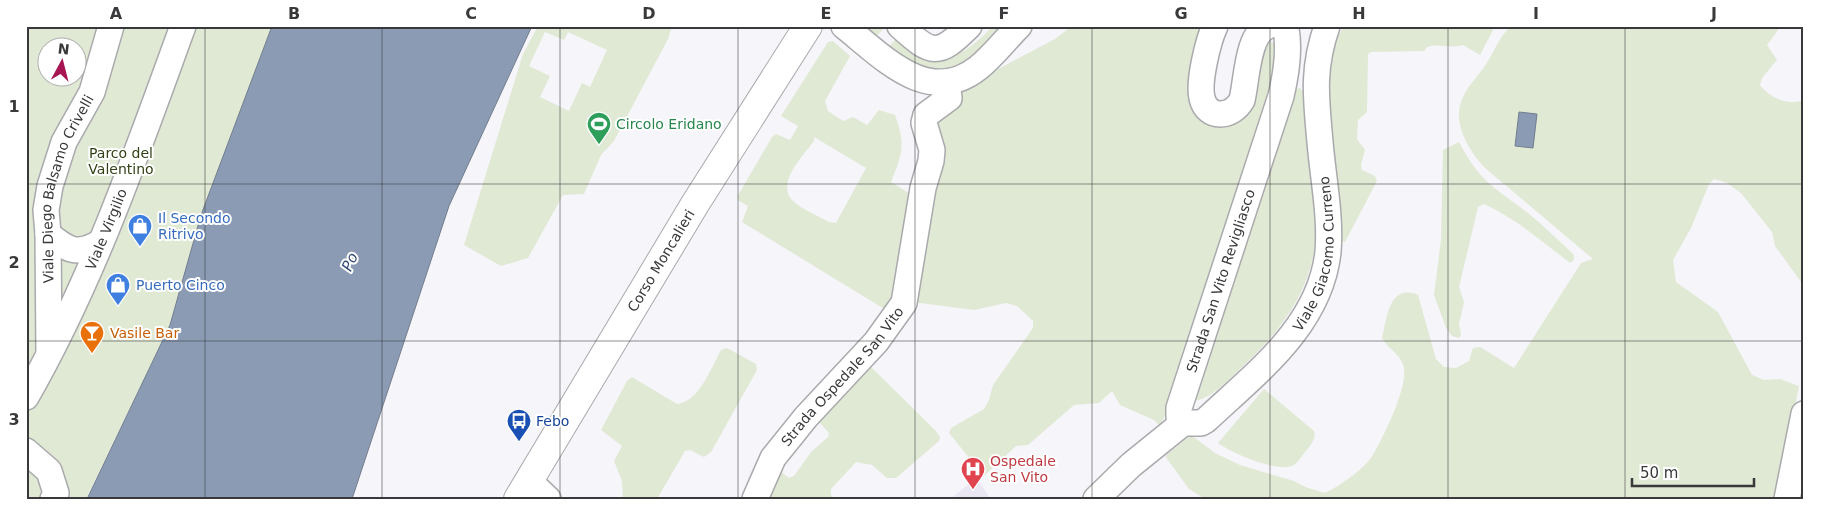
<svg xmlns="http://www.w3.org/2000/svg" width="1830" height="525" font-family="'DejaVu Sans',sans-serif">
	<rect width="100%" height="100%" fill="#f6f5fa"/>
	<path fill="#eae7f2" d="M 974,480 L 979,482 L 991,499 L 950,499 Z"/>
	<path fill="#e0e9d4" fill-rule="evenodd" d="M 26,26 L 272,26 L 201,215 L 170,325 L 86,499 L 26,499 ZM 48,48 L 78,48 L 78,78 L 48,78 Z
		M 538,26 L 672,26 L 668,39 L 614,141 L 601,155 L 584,194 L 563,195 L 528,258 L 501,266 L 464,245 L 523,54 ZM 545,32 L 564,40 L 568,32 L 607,50 L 590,87 L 582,83 L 569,111 L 540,97 L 550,76 L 529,66 Z
		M 864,26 L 883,26 L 884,28 L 876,37 Z
		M 993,26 L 1007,26 L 969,62 L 953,70 L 921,70 L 888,47 L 896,39 C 934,74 960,60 993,26 Z
		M 1072,26 L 1207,26 L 1192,80 L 1227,125 L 1238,121 L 1246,115 L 1265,43 L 1271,42 L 1276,44 L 1273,87 L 1234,201 L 1164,418 L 1160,426 L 1154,420 L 1120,405 L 1112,391 L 1099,403 L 1074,405 L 1028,445 L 1016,446 L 984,476 L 949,433 L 951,428 L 984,409 L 989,400 L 993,385 L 1033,328 L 1033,321 L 1017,306 L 1006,303 L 974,310 L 912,302 L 932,123 L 957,88 L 983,77 L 1055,39 Z
		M 1344,26 L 1495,26 L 1480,55 L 1463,45 C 1450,49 1439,43 1427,47 L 1424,51 L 1371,52 L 1368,54 L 1367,112 L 1358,120 L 1357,139 L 1365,150 L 1361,165 L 1362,170 L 1375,176 L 1377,181 L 1345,242 L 1341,241 L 1339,202 L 1327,78 L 1334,42 Z
		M 1512,26 L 1781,26 L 1767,45 L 1777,60 L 1762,78 L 1760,85 C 1770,98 1788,106 1804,100 L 1804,286 L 1775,246 L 1772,232 L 1741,193 L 1727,183 L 1714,179 L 1709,184 L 1691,228 L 1673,260 L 1676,282 L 1718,312 L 1752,375 L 1764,380 L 1780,379 L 1799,386 L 1777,499 L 1205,499 L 1189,489 L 1165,456 L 1191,435 L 1215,453 L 1240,465 L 1294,481 L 1305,487 L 1325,493 C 1341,485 1360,472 1371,458 C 1382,441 1408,387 1404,368 C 1402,355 1388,349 1382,338 C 1387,318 1389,283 1418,295 L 1436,359 L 1444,367 L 1456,368 L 1469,361 L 1473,348 L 1480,347 L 1514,368 L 1581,263 L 1593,259 L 1485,168 C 1468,150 1450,120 1464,95 C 1470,83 1481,73 1488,61 C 1496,48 1500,35 1512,26 Z
		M 833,41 L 850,56 L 825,101 L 828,111 L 843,121 L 853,117 L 867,125 L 879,110 L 895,115 C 906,145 902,154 891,182 L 915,197 L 900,294 L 886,310 L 742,222 L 748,206 L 739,201 L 737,197 L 772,137 L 776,134 L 790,140 L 798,126 L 781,116 L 828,42 ZM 814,137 L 866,168 L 836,223 L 829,222 C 820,217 798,207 792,200 C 776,182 804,155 814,141 Z
		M 1300,88 C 1309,96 1309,131 1310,143 C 1312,167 1316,191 1317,215 C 1318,281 1288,324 1242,367 C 1230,379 1211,399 1194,401 L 1252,215 L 1296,89 Z
		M 1459,142 C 1479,181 1495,188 1528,213 C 1544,226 1559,241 1574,255 L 1574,260 L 1570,263 C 1543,242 1515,218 1484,204 L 1478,207 L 1459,287 L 1464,302 L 1459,324 L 1461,335 L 1459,338 L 1452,336 L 1446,328 L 1434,295 L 1441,240 L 1443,150 Z
		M 727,348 L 756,364 L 757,370 L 711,452 L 704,457 L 690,450 L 685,451 L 657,499 L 623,499 L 622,481 L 614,461 L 622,446 L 601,430 L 627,381 L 632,377 L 677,404 C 699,402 711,368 721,350 Z
		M 868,364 L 936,431 L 940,437 L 939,441 L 896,478 L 887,478 L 872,465 L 856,462 L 831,489 L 831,495 L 835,499 L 763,499 L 780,471 L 789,478 L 794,476 L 811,452 L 828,437 L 829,433 L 818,421 Z
		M 1264,389 L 1314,431 C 1316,440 1311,445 1305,452 C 1301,457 1298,463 1292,466 C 1276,472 1231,453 1218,443 Z"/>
	<path fill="#8b9bb3" stroke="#727e8f" d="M 272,26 L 532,26 L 449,206 L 352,499 L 87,499 L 170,325 L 201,215 Z
		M 1519,112 L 1537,114 L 1533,148 L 1515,146 Z"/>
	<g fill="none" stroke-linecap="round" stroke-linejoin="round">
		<defs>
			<g id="minor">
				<path d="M 844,26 C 883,57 928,107 978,68 C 993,56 1005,40 1019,26"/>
				<path d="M 900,26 C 932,55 938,57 969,26"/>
				<path d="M 1215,26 C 1208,41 1198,82 1202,98 C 1207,120 1232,118 1242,100 C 1247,80 1247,34 1268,26"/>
				<path d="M 48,234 C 68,251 78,256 101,242"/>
				<path id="s1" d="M 49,353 L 48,234 L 46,210 L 50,186 L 64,142 L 92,92 L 111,26"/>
				<path id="s2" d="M 26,397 C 93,280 137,152 183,26"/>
				<path id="s3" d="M 1183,423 L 1201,423 L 1206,420 C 1256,373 1320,326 1328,252 C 1331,216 1323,178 1320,142 C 1316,98 1312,69 1327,26"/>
				<path id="s4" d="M 1183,423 L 1179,417 L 1179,408 L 1281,96 C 1286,75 1290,51 1286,29 L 1281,26"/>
				<path d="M 26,451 L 49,471 L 56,493 L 53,499"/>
				<path d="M 529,481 L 548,499"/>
				<path id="s5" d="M 755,499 L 773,458 L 806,417 L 876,342 L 904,303 L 923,188 L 931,161 L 932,150 L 924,123 L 926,115 L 949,98 L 947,82"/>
				<path d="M 1096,499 L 1131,465 L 1183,423"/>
				<path d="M 1787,499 L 1804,414"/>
			</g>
			<g id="major">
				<path id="s6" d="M 518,499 L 695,204 L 808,26"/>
			</g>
		</defs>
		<use href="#minor" stroke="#aaa9ad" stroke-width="28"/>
		<use href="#major" stroke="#aaa9ad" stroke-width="30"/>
		<use href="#minor" stroke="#fff" stroke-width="25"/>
		<use href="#major" stroke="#fff" stroke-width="28"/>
	</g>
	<path fill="none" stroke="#39393b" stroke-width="1" stroke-opacity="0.55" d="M 205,26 L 205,499M 382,26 L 382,499M 560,26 L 560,499M 738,26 L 738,499M 915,26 L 915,499M 1092,26 L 1092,499M 1270,26 L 1270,499M 1448,26 L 1448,499M 1625,26 L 1625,499M 26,184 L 1804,184M 26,341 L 1804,341"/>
	<defs>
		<symbol id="stadium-pin" viewBox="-11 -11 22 30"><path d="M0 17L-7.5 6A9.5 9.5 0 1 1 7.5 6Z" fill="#2e9e5b" stroke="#fff"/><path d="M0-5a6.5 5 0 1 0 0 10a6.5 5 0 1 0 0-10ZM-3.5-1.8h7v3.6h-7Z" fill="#fff"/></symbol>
		<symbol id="shop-pin" viewBox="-11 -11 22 30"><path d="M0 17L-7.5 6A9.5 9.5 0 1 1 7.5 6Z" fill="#3f7fe0" stroke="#fff"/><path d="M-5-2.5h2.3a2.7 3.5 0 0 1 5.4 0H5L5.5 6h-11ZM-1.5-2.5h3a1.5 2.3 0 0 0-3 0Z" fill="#fff"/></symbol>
		<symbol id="bar-pin" viewBox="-11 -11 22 30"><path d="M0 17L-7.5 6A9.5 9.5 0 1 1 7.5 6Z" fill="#e8710a" stroke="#fff"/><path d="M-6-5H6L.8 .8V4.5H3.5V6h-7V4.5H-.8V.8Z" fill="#fff"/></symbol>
		<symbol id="bus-pin" viewBox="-11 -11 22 30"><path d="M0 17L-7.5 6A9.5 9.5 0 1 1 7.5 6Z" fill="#1a4fb4" stroke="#fff"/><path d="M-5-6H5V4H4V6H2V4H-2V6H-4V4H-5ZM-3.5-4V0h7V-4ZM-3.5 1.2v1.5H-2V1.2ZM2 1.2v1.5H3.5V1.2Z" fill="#fff"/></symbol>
		<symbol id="hospital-pin" viewBox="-11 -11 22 30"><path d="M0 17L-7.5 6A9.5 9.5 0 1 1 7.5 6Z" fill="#e0444e" stroke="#fff"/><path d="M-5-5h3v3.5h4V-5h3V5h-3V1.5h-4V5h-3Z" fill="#fff"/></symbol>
	</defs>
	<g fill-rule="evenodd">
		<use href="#stadium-pin" x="585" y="110" width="28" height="38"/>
		<use href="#shop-pin" x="126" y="212" width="28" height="38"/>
		<use href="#shop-pin" x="104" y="271" width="28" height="38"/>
		<use href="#bar-pin" x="78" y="319" width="28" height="38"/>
		<use href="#bus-pin" x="505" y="407" width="28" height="38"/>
		<use href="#hospital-pin" x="959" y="455" width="28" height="38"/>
	</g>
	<g text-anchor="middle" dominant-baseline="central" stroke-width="4" stroke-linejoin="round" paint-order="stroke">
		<g font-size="14" fill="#27864d" stroke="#fff" text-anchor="start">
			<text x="616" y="124">Circolo Eridano</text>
		</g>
		<g font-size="14" fill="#314115" stroke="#fff">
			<text x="121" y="153">Parco del<tspan x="121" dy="16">Valentino</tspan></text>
		</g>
		<g font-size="14" fill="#39393b" stroke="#fff">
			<text stroke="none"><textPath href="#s1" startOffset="168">Viale Diego Balsamo Crivelli</textPath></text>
			<text stroke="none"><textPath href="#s2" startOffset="186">Viale Virgilio</textPath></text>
			<text stroke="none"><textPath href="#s3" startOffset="232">Viale Giacomo Curreno</textPath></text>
			<text stroke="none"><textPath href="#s6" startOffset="278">Corso Moncalieri</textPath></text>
			<text stroke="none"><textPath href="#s4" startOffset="150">Strada San Vito Revigliasco</textPath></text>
			<text stroke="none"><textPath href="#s5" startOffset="152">Strada Ospedale San Vito</textPath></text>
		</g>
		<g font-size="14" fill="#366cbe" stroke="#fff" text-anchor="start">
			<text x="158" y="218">Il Secondo<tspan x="158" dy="16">Ritrivo</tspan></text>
			<text x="136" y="285">Puerto Cinco</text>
		</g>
		<g font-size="14" fill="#c56008" stroke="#fff" text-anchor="start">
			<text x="110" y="333">Vasile Bar</text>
		</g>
		<g font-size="14" fill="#164399" stroke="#fff" text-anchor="start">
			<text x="536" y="421">Febo</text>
		</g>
		<g font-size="14" fill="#be3a42" stroke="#fff" text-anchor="start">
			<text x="990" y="461">Ospedale<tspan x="990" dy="16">San Vito</tspan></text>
		</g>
		<g font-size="15" font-style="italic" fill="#334c72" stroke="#fff">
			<text transform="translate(350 262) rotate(-66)">Po</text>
		</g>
	</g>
	<rect width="1830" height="525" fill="none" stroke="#ffffff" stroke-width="55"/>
	<g transform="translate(62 62) rotate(7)"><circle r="24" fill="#ffffff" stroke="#b0b0b1"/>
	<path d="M0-4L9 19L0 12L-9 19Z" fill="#a71653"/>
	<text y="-8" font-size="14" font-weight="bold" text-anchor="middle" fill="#39393b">N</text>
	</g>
	<path d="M1632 478v8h122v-8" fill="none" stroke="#39393b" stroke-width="2.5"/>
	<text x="1640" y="478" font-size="15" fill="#39393b" stroke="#ffffff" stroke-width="4" paint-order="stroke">50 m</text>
	<rect x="28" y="28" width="1774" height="470" fill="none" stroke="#39393b" stroke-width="2"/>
	<g font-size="16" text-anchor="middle" font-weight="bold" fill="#39393b">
		<text x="116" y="19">A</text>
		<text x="294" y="19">B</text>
		<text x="471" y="19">C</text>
		<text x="649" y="19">D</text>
		<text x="826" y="19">E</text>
		<text x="1004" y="19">F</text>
		<text x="1181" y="19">G</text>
		<text x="1359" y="19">H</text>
		<text x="1536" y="19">I</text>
		<text x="1714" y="19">J</text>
		<text x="14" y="112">1</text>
		<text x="14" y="268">2</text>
		<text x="14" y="425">3</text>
	</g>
</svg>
